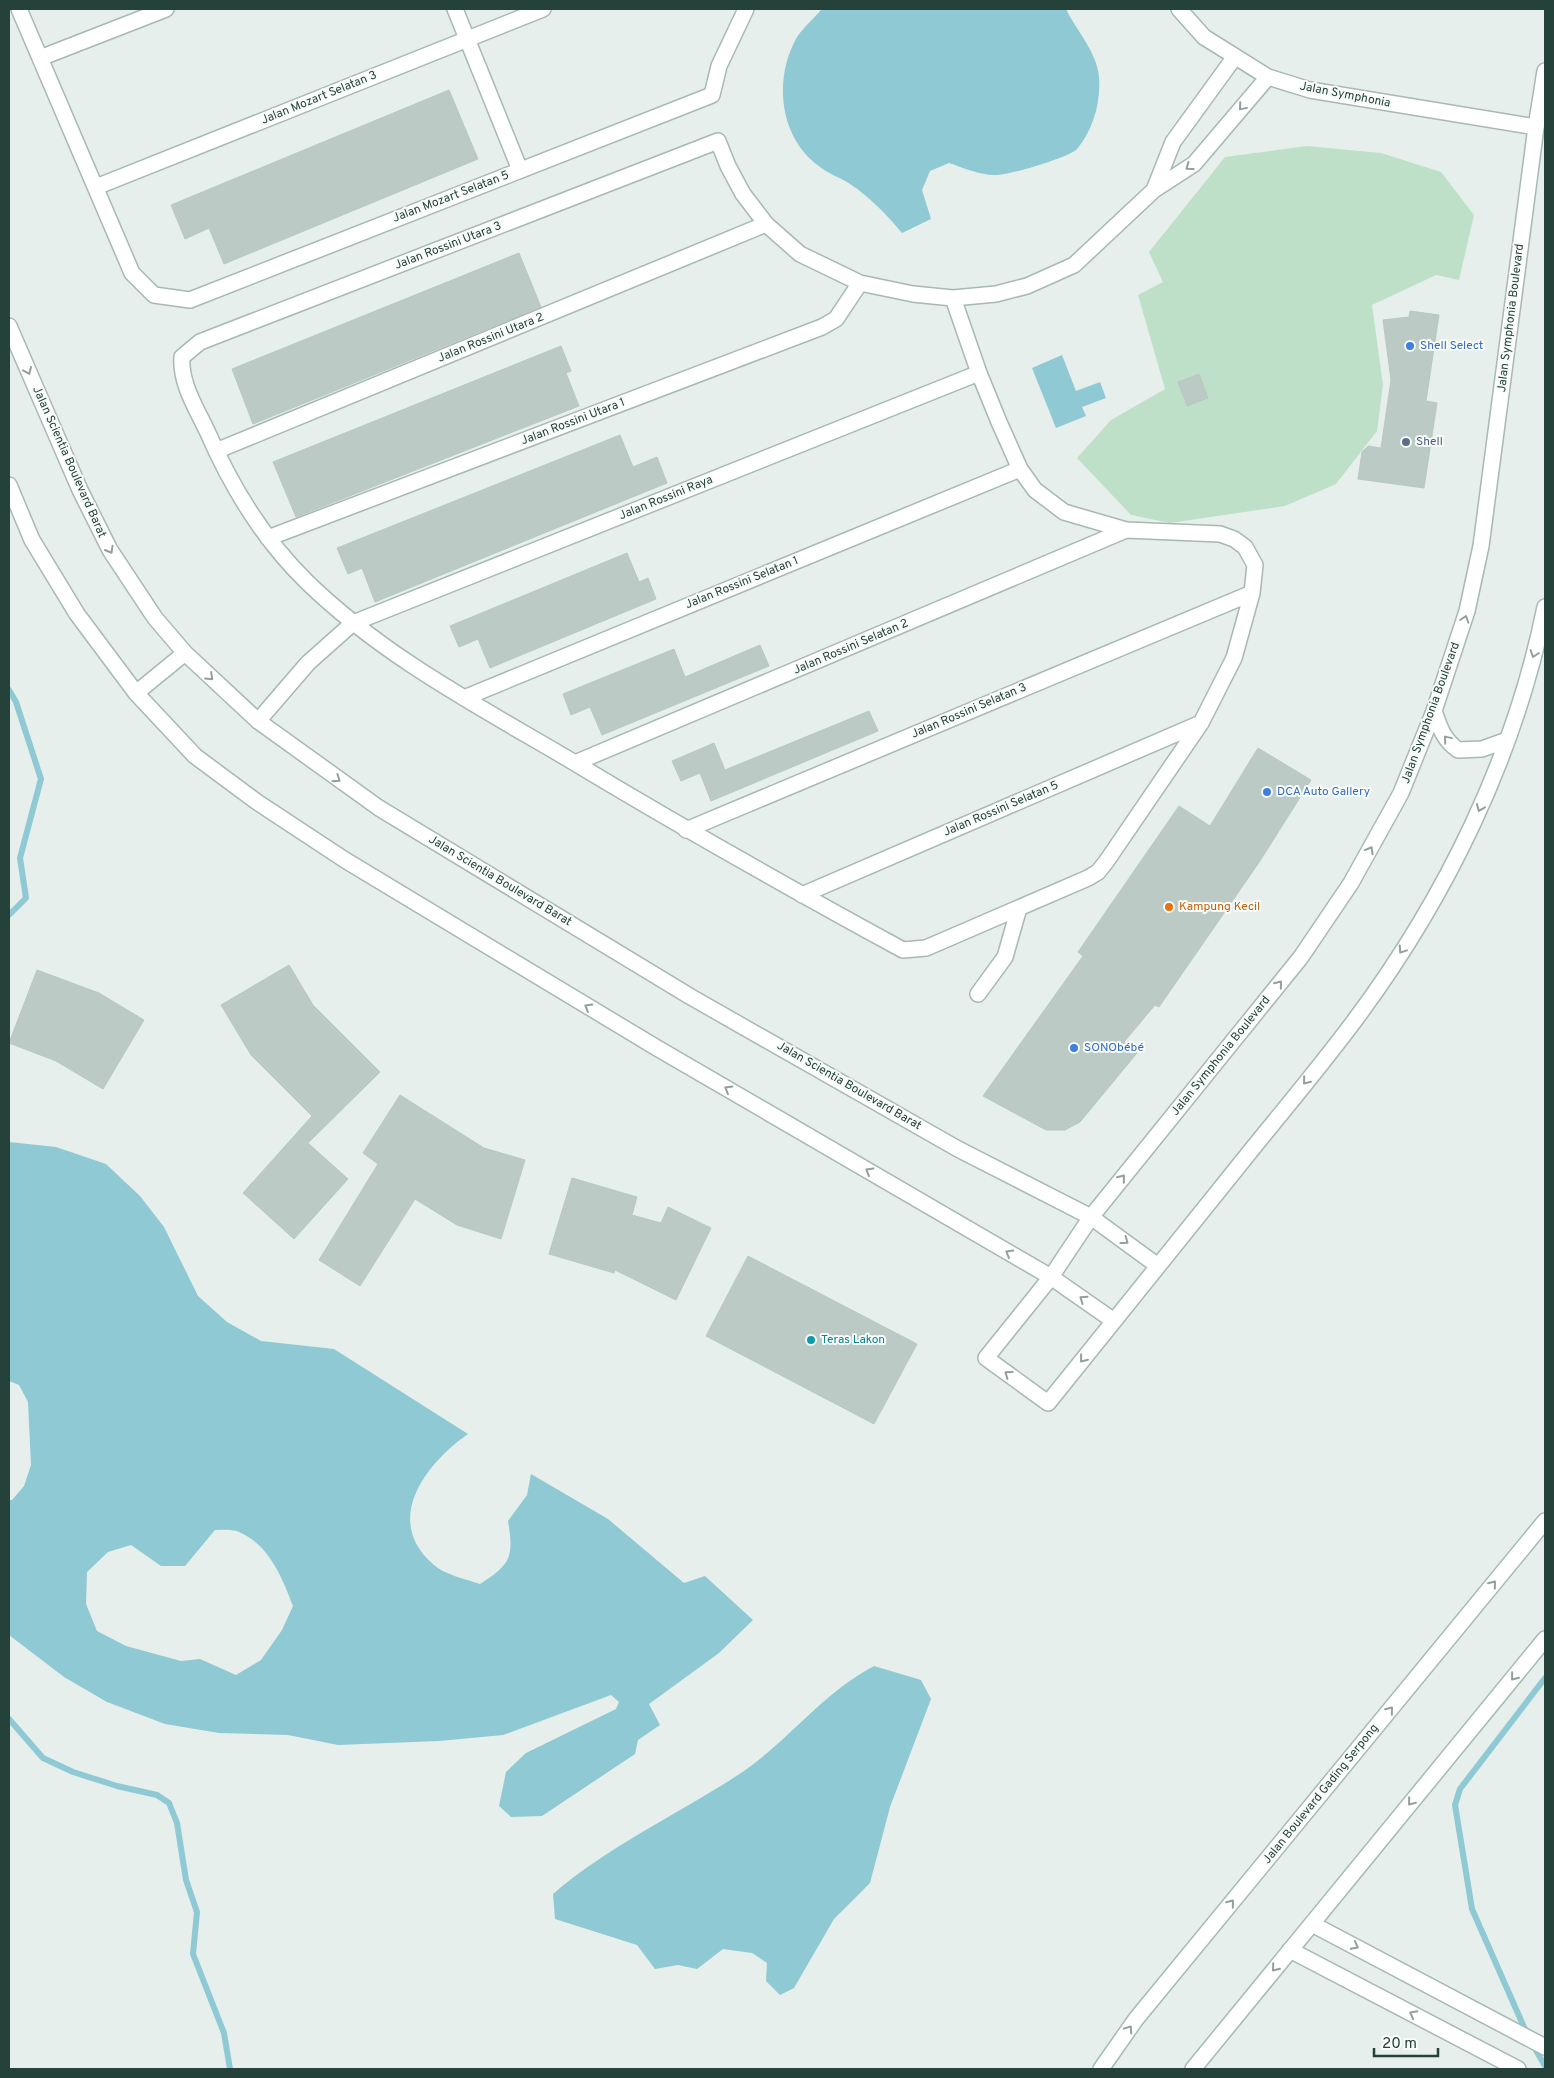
<svg xmlns="http://www.w3.org/2000/svg" width="1554" height="2078" font-family="Overpass,sans-serif">
	<rect width="100%" height="100%" fill="#e6efeb"/>
	<path fill="#bfe0c8" d="M 1307,146 L 1381,153 L 1441,172 L 1474,215 L 1459,280 L 1436,275 L 1372,305 L 1383,385 L 1377,431 L 1336,484 L 1285,506 L 1170,523 L 1131,515 L 1077,458 L 1111,420 L 1165,389 L 1138,295 L 1163,282 L 1149,252 L 1225,157 Z"/>
	<path fill="#8ec9d4" fill-rule="evenodd" d="M 822,9 L 1066,9 C 1076,30 1097,52 1099,77 C 1101,102 1093,130 1077,149 C 1070,157 1010,175 997,175 C 982,176 964,168 949,163 L 930,171 L 922,190 L 931,219 L 902,233 C 886,214 871,198 850,184 C 841,178 829,174 820,167 C 779,138 773,79 797,37 C 804,27 814,18 822,9 Z
		M 1062,355 L 1076,391 L 1100,382 L 1106,398 L 1082,407 L 1086,416 L 1056,428 L 1032,368 Z
		M 9,1142 L 56,1147 L 106,1164 L 140,1196 L 164,1227 L 198,1296 L 227,1322 L 261,1341 L 334,1349 L 468,1434 C 425,1464 382,1521 434,1565 C 445,1575 466,1579 480,1584 C 511,1564 514,1557 508,1521 L 527,1495 L 531,1474 L 608,1519 L 684,1583 L 705,1576 L 753,1620 L 719,1653 L 649,1704 L 660,1725 L 638,1740 L 635,1754 L 542,1816 L 511,1817 L 499,1806 L 506,1772 L 526,1753 L 616,1709 L 619,1702 L 611,1695 L 503,1735 L 439,1741 L 338,1745 L 288,1735 L 219,1733 L 165,1724 L 107,1702 L 64,1677 L 9,1635 L 9,1500 L 12,1500 L 24,1486 L 31,1465 L 28,1402 L 19,1385 L 9,1381 ZM 215,1530 C 222,1530 232,1529 239,1532 C 269,1545 282,1577 293,1606 L 282,1630 L 261,1660 L 236,1675 L 200,1659 L 181,1661 L 126,1646 L 97,1631 L 86,1604 L 87,1572 L 108,1552 L 131,1545 L 161,1566 L 185,1566 Z
		M 874,1666 L 921,1680 L 931,1699 L 890,1807 L 870,1883 L 834,1919 L 794,1988 L 780,1995 L 766,1981 L 767,1963 L 752,1953 L 723,1949 L 697,1969 L 678,1965 L 655,1969 L 637,1945 L 555,1919 L 553,1894 C 611,1844 681,1813 744,1771 C 790,1739 824,1692 874,1666 Z"/>
	<g fill="none" stroke-linecap="round" stroke-linejoin="round">
		<path stroke="#8ec9d4" stroke-width="6" d="M 9,690 L 16,702 L 41,779 L 20,858 L 26,898 L 9,915
			M 9,1719 L 43,1758 L 73,1772 L 117,1786 L 157,1795 L 169,1803 L 177,1823 L 186,1880 L 197,1912 L 193,1954 L 224,2033 L 230,2069
			M 1527,2034 L 1472,1909 L 1455,1805 L 1460,1789 L 1545,1678
			M 1533,2045 L 1545,2066"/>
	</g>
	<path fill="#bbcac4" stroke="#b8c9c2" d="M 449,90 L 478,159 L 224,264 L 209,228 L 185,239 L 171,205 Z
		M 519,253 L 541,307 L 253,424 L 232,369 Z
		M 1410,311 L 1439,315 L 1426,401 L 1437,403 L 1424,488 L 1358,479 L 1362,452 L 1368,446 L 1381,448 L 1391,380 L 1383,320 L 1409,317 Z
		M 561,346 L 571,371 L 566,373 L 579,406 L 296,517 L 273,462 Z
		M 1199,374 L 1208,398 L 1187,406 L 1178,382 Z
		M 620,435 L 633,467 L 657,457 L 667,483 L 375,602 L 362,568 L 348,574 L 337,548 Z
		M 627,553 L 639,582 L 648,578 L 656,599 L 490,668 L 478,639 L 459,647 L 450,626 Z
		M 760,645 L 769,666 L 602,735 L 590,707 L 571,715 L 563,694 L 674,649 L 685,677 Z
		M 869,711 L 878,731 L 711,801 L 700,773 L 681,781 L 672,761 L 714,743 L 725,770 Z
		M 1258,748 L 1311,780 L 1260,861 L 1159,1007 L 1155,1005 L 1124,1042 L 1137,1053 L 1080,1122 L 1065,1130 L 1046,1130 L 983,1096 L 1083,956 L 1078,952 L 1179,806 L 1210,826 Z
		M 289,965 L 313,1005 L 380,1072 L 308,1143 L 348,1179 L 294,1239 L 243,1193 L 312,1116 L 251,1055 L 221,1005 Z
		M 37,970 L 99,993 L 144,1020 L 103,1089 L 56,1061 L 9,1043 Z
		M 400,1095 L 484,1148 L 525,1160 L 501,1239 L 457,1225 L 415,1199 L 360,1286 L 319,1260 L 378,1164 L 363,1153 Z
		M 572,1178 L 637,1197 L 632,1215 L 661,1223 L 668,1207 L 711,1228 L 676,1300 L 615,1270 L 614,1273 L 549,1254 Z
		M 748,1256 L 917,1344 L 874,1424 L 706,1336 Z"/>
	<g fill="none" stroke-linecap="round" stroke-linejoin="round">
		<defs>
			<path id="minor" d="M 19,9 L 132,273 L 154,295 L 190,300 L 712,95 L 719,66 L 746,9
				M 455,9 L 520,170
				M 1179,9 L 1204,37 L 1268,77 L 1310,90 L 1536,127
				M 40,58 L 166,9
				M 96,187 L 543,9
				M 1154,190 L 1173,142 L 1234,58
				M 953,298 L 979,373 L 999,422 L 1020,469 L 1035,490 L 1064,512 L 1126,530 L 1220,534 L 1234,539 L 1245,547 L 1255,565 L 1252,593 L 1234,658 L 1201,723 L 1106,862 L 1098,872 L 1088,878 L 926,948 L 903,950 C 793,890 683,828 575,763 C 482,708 385,658 307,582 C 264,540 232,488 208,433 C 197,409 180,384 182,357 L 200,342 L 718,141 L 728,166 L 743,194 L 766,224 L 800,254 L 860,283 L 913,294 L 953,298 L 996,294 L 1027,286 L 1074,265 L 1154,190 L 1194,164 L 1268,77
				M 216,451 L 766,224
				M 268,538 L 822,327 L 836,319 L 860,283
				M 464,698 L 1020,469
				M 258,721 L 308,663 L 353,623 L 979,373
				M 575,763 L 1126,530
				M 686,830 L 1252,593
				M 802,895 L 1201,723
				M 978,994 L 1005,957 L 1019,908
				M 1312,1924 L 1545,2047
				M 1290,1950 L 1518,2069"/>
			<path id="tertiary" d="M 1545,71 L 1536,127 L 1481,546 L 1467,611 L 1434,711 L 1401,793 L 1351,883 L 1301,957 L 1091,1217 L 1051,1277 L 986,1358 L 1048,1403 C 1114,1322 1179,1240 1245,1158 C 1282,1112 1320,1067 1355,1020 C 1446,898 1515,756 1545,607
				M 9,326 L 80,490 L 110,550 L 155,618 L 185,653 L 258,721 L 379,808 L 691,997 L 958,1149 L 1091,1217 L 1158,1266
				M 9,485 L 32,540 L 77,614 L 136,693 L 195,756 L 257,802 L 345,860 L 657,1048 L 1051,1277 L 1114,1321
				M 136,693 L 185,653
				M 1434,711 C 1440,728 1443,739 1458,750 L 1482,749 L 1507,740"/>
			<path id="secondary" d="M 1101,2069 L 1136,2019 L 1545,1521
				M 1193,2069 L 1545,1639"/>
		</defs>
		<use href="#minor" stroke="#a8b8b2" stroke-width="18"/>
		<use href="#tertiary" stroke="#a8b8b2" stroke-width="18"/>
		<use href="#secondary" stroke="#a4bbb3" stroke-width="18"/>
		<use href="#minor" stroke="#fff" stroke-width="15"/>
		<use href="#tertiary" stroke="#fff" stroke-width="15"/>
		<use href="#secondary" stroke="#fff" stroke-width="15"/>
	</g>
	<defs><path id="oneway-chevron" d="M-2-3.5L2.5 0L-2 3.5" fill="none" stroke-width="1.6" stroke-linecap="round" stroke-linejoin="round" transform="scale(1.25)"/></defs>
	<g stroke="#92a09c">
		<use href="#oneway-chevron" transform="translate(1242 107) rotate(130)"/>
		<use href="#oneway-chevron" transform="translate(1189 167) rotate(144)"/>
		<use href="#oneway-chevron" transform="translate(28 371) rotate(67)"/>
		<use href="#oneway-chevron" transform="translate(110 550) rotate(60)"/>
		<use href="#oneway-chevron" transform="translate(1465 619) rotate(-72)"/>
		<use href="#oneway-chevron" transform="translate(1534 654) rotate(108)"/>
		<use href="#oneway-chevron" transform="translate(210 677) rotate(43)"/>
		<use href="#oneway-chevron" transform="translate(1447 739) rotate(-130)"/>
		<use href="#oneway-chevron" transform="translate(337 779) rotate(35)"/>
		<use href="#oneway-chevron" transform="translate(1480 808) rotate(112)"/>
		<use href="#oneway-chevron" transform="translate(1370 850) rotate(-61)"/>
		<use href="#oneway-chevron" transform="translate(1402 950) rotate(124)"/>
		<use href="#oneway-chevron" transform="translate(1279 984) rotate(-51)"/>
		<use href="#oneway-chevron" transform="translate(588 1007) rotate(-149)"/>
		<use href="#oneway-chevron" transform="translate(1306 1081) rotate(129)"/>
		<use href="#oneway-chevron" transform="translate(728 1089) rotate(-150)"/>
		<use href="#oneway-chevron" transform="translate(869 1171) rotate(-150)"/>
		<use href="#oneway-chevron" transform="translate(1122 1178) rotate(-51)"/>
		<use href="#oneway-chevron" transform="translate(1125 1241) rotate(36)"/>
		<use href="#oneway-chevron" transform="translate(1009 1253) rotate(-150)"/>
		<use href="#oneway-chevron" transform="translate(1083 1299) rotate(-145)"/>
		<use href="#oneway-chevron" transform="translate(1083 1359) rotate(129)"/>
		<use href="#oneway-chevron" transform="translate(1008 1374) rotate(-144)"/>
		<use href="#oneway-chevron" transform="translate(1493 1584) rotate(-51)"/>
		<use href="#oneway-chevron" transform="translate(1514 1677) rotate(129)"/>
		<use href="#oneway-chevron" transform="translate(1390 1710) rotate(-51)"/>
		<use href="#oneway-chevron" transform="translate(1411 1802) rotate(129)"/>
		<use href="#oneway-chevron" transform="translate(1231 1903) rotate(-51)"/>
		<use href="#oneway-chevron" transform="translate(1355 1946) rotate(28)"/>
		<use href="#oneway-chevron" transform="translate(1275 1968) rotate(129)"/>
		<use href="#oneway-chevron" transform="translate(1413 2014) rotate(-152)"/>
		<use href="#oneway-chevron" transform="translate(1129 2029) rotate(-56)"/>
	</g>
	<g fill="#3f7fe0" stroke="#f7fbf9" stroke-width="2">
		<circle cx="1410" cy="346" r="5"/>
		<circle cx="1267" cy="792" r="5"/>
		<circle cx="1074" cy="1048" r="5"/>
	</g>
	<circle fill="#5c6f8a" stroke="#f7fbf9" stroke-width="2" cx="1406" cy="442" r="5"/>
	<circle fill="#e8710a" stroke="#f7fbf9" stroke-width="2" cx="1169" cy="907" r="5"/>
	<circle fill="#0f9aa8" stroke="#f7fbf9" stroke-width="2" cx="811" cy="1340" r="5"/>
	<g text-anchor="middle" dominant-baseline="central" stroke-width="4" stroke-linejoin="round" paint-order="stroke">
		<g font-size="12" fill="#24423a" stroke="#f7fbf9">
			<text transform="translate(1345 95) rotate(11)">Jalan Symphonia</text>
			<text transform="translate(319 98) rotate(-22)">Jalan Mozart Selatan 3</text>
			<text transform="translate(451 197) rotate(-21)">Jalan Mozart Selatan 5</text>
			<text transform="translate(448 246) rotate(-21)">Jalan Rossini Utara 3</text>
			<text transform="translate(1511 318) rotate(-83)">Jalan Symphonia Boulevard</text>
			<text transform="translate(491 338) rotate(-22)">Jalan Rossini Utara 2</text>
			<text transform="translate(573 422) rotate(-21)">Jalan Rossini Utara 1</text>
			<text transform="translate(69 462) rotate(66)">Jalan Scientia Boulevard Barat</text>
			<text transform="translate(666 498) rotate(-22)">Jalan Rossini Raya</text>
			<text transform="translate(742 583) rotate(-22)">Jalan Rossini Selatan 1</text>
			<text transform="translate(851 647) rotate(-23)">Jalan Rossini Selatan 2</text>
			<text transform="translate(969 711) rotate(-23)">Jalan Rossini Selatan 3</text>
			<text transform="translate(1431 713) rotate(-70)">Jalan Symphonia Boulevard</text>
			<text transform="translate(1001 809) rotate(-23)">Jalan Rossini Selatan 5</text>
			<text transform="translate(500 881) rotate(31)">Jalan Scientia Boulevard Barat</text>
			<text transform="translate(1221 1056) rotate(-51)">Jalan Symphonia Boulevard</text>
			<text transform="translate(849 1086) rotate(30)">Jalan Scientia Boulevard Barat</text>
			<text transform="translate(1321 1794) rotate(-51)">Jalan Boulevard Gading Serpong</text>
		</g>
		<g font-size="12" fill="#366cbe" stroke="#f7fbf9" text-anchor="start">
			<text x="1420" y="346">Shell Select</text>
			<text x="1277" y="792">DCA Auto Gallery</text>
			<text x="1084" y="1048">SONObébé</text>
		</g>
		<g font-size="12" fill="#4e5e75" stroke="#f7fbf9" text-anchor="start">
			<text x="1416" y="442">Shell</text>
		</g>
		<g font-size="12" fill="#c56008" stroke="#f7fbf9" text-anchor="start">
			<text x="1179" y="907">Kampung Kecil</text>
		</g>
		<g font-size="12" fill="#0d838f" stroke="#f7fbf9" text-anchor="start">
			<text x="821" y="1340">Teras Lakon</text>
		</g>
	</g>
	<rect width="1554" height="2078" fill="none" stroke="#24423a" stroke-width="20"/>
	<path d="M1374 2048v8h64v-8" fill="none" stroke="#24423a" stroke-width="2.5"/>
	<text x="1382" y="2048" font-size="15" fill="#24423a" stroke="#f7fbf9" stroke-width="4" paint-order="stroke">20 m</text>
</svg>
